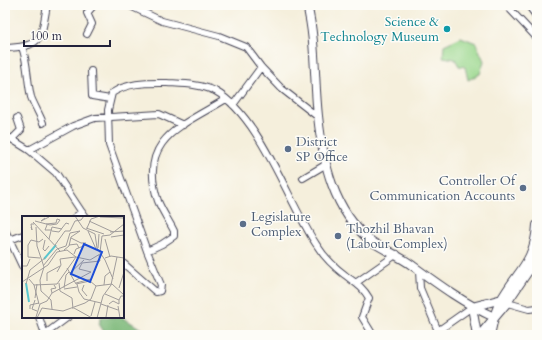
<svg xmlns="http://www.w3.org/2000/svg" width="542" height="340" font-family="Cardo,serif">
	<rect width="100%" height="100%" fill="#fdfcf7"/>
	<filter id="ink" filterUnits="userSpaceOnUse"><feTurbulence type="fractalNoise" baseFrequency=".025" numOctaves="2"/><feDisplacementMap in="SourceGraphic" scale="8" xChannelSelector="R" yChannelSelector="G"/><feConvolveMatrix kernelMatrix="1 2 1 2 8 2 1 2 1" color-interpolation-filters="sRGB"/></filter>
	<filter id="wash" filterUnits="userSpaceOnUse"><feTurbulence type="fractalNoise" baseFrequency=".012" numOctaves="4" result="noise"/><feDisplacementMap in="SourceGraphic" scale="16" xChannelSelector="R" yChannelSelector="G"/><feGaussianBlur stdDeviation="0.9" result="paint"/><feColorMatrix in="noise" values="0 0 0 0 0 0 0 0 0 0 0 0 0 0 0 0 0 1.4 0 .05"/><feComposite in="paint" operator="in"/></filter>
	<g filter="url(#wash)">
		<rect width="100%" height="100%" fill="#f5efdc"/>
		<path fill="#9ad78c" stroke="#5e7c64" d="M 461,37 L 476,43 L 484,61 L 480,74 L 468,80 L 465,67 L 459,66 L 455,59 L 443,57 L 444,45 Z"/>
		<path fill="#7bb878" stroke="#4e6d5a" d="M 101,317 L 122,317 L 151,335 L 106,335 L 99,324 Z"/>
	</g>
	<g filter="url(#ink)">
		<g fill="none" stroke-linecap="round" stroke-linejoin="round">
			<defs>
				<path id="minor" d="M 128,5 L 162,21 L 219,36 L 246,47 L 261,67 L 282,89 L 318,117
					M 506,5 L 536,37
					M 528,5 L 537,17
					M 87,34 L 92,24 L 87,13 L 94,5
					M 22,47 C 28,63 27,80 31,97 C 33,103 40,115 43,123
					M 5,48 C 43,47 41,38 47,5
					M 91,71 L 92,96 L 110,99
					M 233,105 L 261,67
					M 5,135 L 29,150 L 56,173 L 85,217
					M 12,139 L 21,130 L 17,118
					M 29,150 L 73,126 L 95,118 L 159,114 L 183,125
					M 303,178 L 325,165
					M 75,217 L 82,212
					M 5,230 L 23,268
					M 10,240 L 23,235
					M 147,251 L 162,244 L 174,236 L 174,231 C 169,221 162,211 158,201 C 137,139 182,126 226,99
					M 123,263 L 156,292 L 160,291 L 161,285 L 147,251 L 109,145 L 108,110 L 112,93 C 129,82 147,83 167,83 C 183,84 201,84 215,91 C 260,116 288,202 316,244 C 324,257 333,266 345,275 C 355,283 362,286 369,298 L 362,317 L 373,335
					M 419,271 L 420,288 L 438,331
					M 357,282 L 397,254
					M 504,302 L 529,309 L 537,308
					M 39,317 L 45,334
					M 44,335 L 68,317
					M 432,335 L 472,307"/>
				<path id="major" d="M 307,5 C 316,41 314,79 318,116 C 323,162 333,211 371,241 C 384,250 400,256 413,266 C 439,285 465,304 494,317
					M 472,307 L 502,299
					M 472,307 L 477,335
					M 480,335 L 506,304 L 537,258
					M 490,335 C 493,324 494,312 500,302 C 516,272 535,263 537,225"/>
			</defs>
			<use href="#minor" stroke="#424153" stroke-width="8"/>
			<use href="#major" stroke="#424153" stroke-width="10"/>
			<use href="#minor" stroke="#fff" stroke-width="6"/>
			<use href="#major" stroke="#fff" stroke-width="8"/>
		</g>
	</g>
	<circle fill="#0f9aa8" stroke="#fdfcf7" stroke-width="1.5" cx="447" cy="29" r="4"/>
	<g fill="#5c6f8a" stroke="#fdfcf7" stroke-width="1.5">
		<circle cx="288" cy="149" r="4"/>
		<circle cx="523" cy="188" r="4"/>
		<circle cx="243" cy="224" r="4"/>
		<circle cx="338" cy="236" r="4"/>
	</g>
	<g text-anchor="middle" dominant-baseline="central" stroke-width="3" stroke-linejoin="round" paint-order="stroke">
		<g font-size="13" fill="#0d838f" stroke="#fdfcf7" text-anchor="end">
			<text x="439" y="22">Science &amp;<tspan x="439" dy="15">Technology Museum</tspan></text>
		</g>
		<g font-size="13" fill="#4e5e75" stroke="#fdfcf7" text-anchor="start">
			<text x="296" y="142">District<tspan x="296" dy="15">SP Office</tspan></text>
			<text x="515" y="181" text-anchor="end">Controller Of<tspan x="515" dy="15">Communication Accounts</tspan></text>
			<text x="251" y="217">Legislature<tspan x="251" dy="15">Complex</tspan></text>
			<text x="346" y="229">Thozhil Bhavan<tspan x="346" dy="15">(Labour Complex)</tspan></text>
		</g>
	</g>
	<g transform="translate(22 216)">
		<rect width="102" height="102" fill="#f5efdc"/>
		<path fill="none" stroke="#59c6cf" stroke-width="2" d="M 22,43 L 34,29M 4,67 L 7,86"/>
		<path fill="none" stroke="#a19d9c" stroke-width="1" d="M 53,0 L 61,12 L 73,18 L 75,32 L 83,44 L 91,63M 78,1 L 102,2M 23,2 L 19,5 L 27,1M 13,5 L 28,9 L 35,8 L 38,4M 67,5 L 91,16M 11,6 L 38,35M 24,8 L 34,7 L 35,3 L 38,4M 25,9 L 23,14 L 30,14M 9,11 L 10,14 L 9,8 L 12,8M 14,11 L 15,30 L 22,51 L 18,64 L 19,75 L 29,84 L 30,93M 64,12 L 82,18M 65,12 L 69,3 L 78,0M 30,15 L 37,16 L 44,7 L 47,8M 66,15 L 74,33M 88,16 L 102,15M 89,21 L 102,19M 49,22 L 59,27 L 64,27M 27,23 L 30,11 L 40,13M 83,23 L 88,41M 23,24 L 21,33 L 23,35 L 27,30M 33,29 L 43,15 L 48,15 L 53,5 L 59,4 L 62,0M 47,29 L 55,28 L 57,32M 76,32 L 77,18M 42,34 L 47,30 L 49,21 L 58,15M 78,36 L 80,20 L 88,19 L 102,8M 52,38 L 54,33 L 64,29M 18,42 L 6,41 L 6,29 L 9,24 L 17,26 L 21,23M 83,42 L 89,40 L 102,42M 21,50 L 35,33 L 44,30 L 48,17 L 58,15M 45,52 L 54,68 L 68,65 L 74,70M 0,54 L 0,50 L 5,50 L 8,43M 35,56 L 39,49 L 38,43 L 53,41M 48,57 L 62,44M 7,63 L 12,69 L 35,68 L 54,41M 25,65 L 25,57 L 38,50M 0,66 L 26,49 L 35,36 L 45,34 L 54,41 L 68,44 L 78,38M 37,67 L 38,75 L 50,82 L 51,93M 54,67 L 69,63M 4,68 L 8,54 L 23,42M 55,68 L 57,76 L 62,83 L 79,87M 12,69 L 17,88M 62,69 L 60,74 L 65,80M 82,69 L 83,60 L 88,56M 42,72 L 44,59 L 47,56M 97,72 L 102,56M 42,73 L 55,71M 30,77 L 29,73 L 34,72 L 32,69M 83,78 L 97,84 L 99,80 L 102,80M 13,82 L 15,68M 13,84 L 10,93 L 15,95M 79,88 L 96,94M 87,88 L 91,85 L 97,88 L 97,84M 96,90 L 98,102M 52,92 L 70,102M 8,93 L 8,89 L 17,87M 69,100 L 73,86M 14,101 L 18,88 L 25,85 L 30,77 L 69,56 L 57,53 L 60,47 L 78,45 L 77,39M 84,101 L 86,89M 15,102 L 20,92 L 41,95 L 63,87 L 69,83 L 74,70 L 90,68 L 102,79M 75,102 L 81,80 L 89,69 L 95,41"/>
		<path fill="#1d4ed8" fill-opacity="0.15" stroke="#1d4ed8" stroke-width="2" d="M 62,28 L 80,36 L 68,66 L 49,58 Z"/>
		<rect width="102" height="102" fill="none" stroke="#22223b" stroke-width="2"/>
	</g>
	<rect width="542" height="340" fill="none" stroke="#fdfcf7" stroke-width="20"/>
	<path d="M24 40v6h86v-6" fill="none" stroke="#22223b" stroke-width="2"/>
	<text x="30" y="40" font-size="12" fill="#22223b" stroke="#fdfcf7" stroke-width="3" paint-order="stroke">100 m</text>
</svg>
